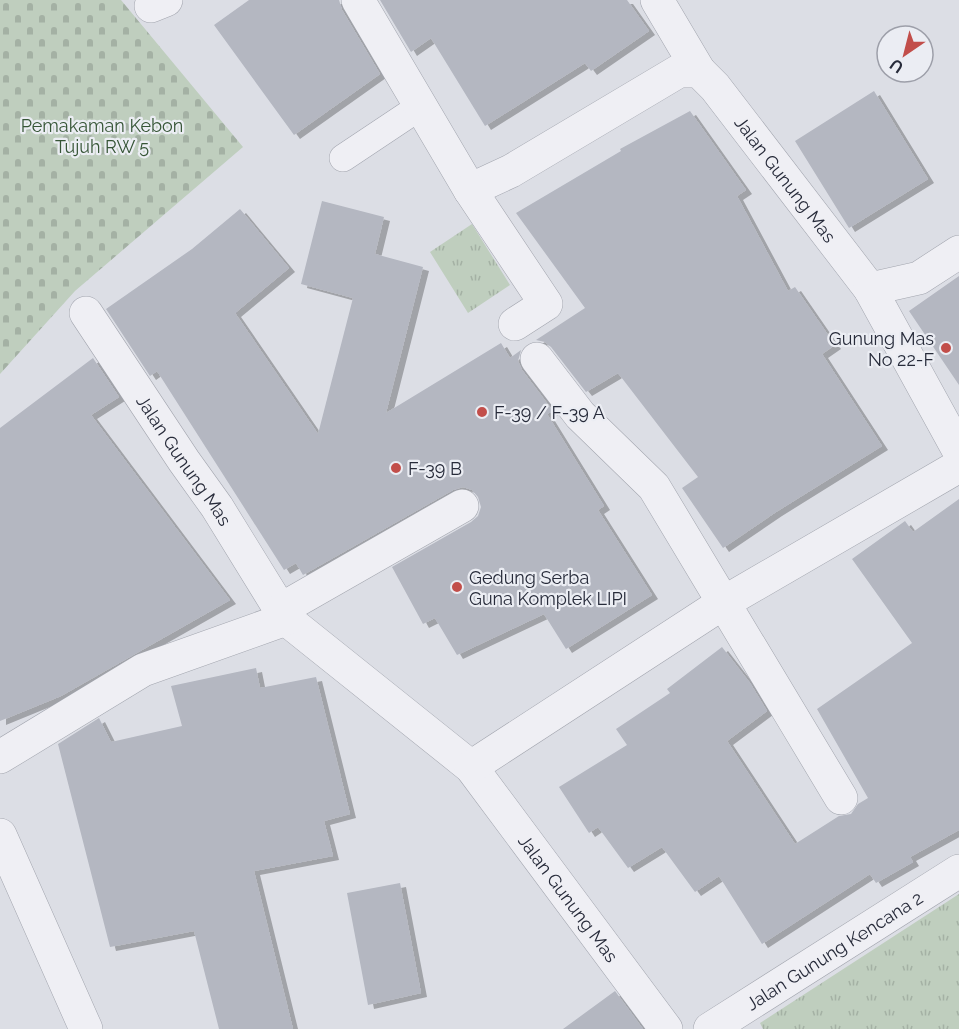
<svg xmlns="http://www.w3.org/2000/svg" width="959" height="1029" font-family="Raleway,sans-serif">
	<defs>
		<pattern id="cemetery-stones" width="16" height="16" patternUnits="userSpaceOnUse" patternTransform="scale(1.5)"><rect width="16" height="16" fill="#bfcebe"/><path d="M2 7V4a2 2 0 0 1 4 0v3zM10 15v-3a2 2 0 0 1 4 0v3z" fill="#a4b1a4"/></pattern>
		<pattern id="park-tufts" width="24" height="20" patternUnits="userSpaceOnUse" patternTransform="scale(1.5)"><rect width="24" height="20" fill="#bfcebe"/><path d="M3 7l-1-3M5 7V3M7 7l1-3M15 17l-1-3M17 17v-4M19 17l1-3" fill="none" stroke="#a4b1a4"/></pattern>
		<filter id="shadow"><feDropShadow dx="6" dy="4" stdDeviation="0" flood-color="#0004"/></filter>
	</defs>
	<rect width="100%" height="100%" fill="#dcdee5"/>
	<path fill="url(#cemetery-stones)" d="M 0,0 L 121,0 L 243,147 L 75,291 L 0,374 Z"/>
	<path fill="url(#park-tufts)" d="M 472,224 L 510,285 L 468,313 L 430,252 Z
		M 959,894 L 959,1029 L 763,1029 L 760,1023 Z"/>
	<path fill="#b4b7c1" filter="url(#shadow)" d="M 249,0 L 339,0 L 342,10 L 380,74 L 294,135 L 214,25 Z
		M 380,0 L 627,0 L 649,31 L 591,71 L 585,63 L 485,126 L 431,38 L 411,52 Z
		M 874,91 L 928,179 L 849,228 L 795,141 Z
		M 690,111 L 746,190 L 737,196 L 788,291 L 795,287 L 835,345 L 822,354 L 882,446 L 776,512 L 723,548 L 682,488 L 698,477 L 618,373 L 586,392 L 551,347 L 545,342 L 536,340 L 585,308 L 516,213 L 621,151 L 620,149 Z
		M 322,201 L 384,217 L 375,254 L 423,267 L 386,413 L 501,343 L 510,358 L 521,350 L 518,361 L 522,370 L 553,411 L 547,414 L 604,506 L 598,510 L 652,595 L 566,649 L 544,614 L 457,655 L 435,618 L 423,624 L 392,567 L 471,522 L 478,516 L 481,507 L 478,497 L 472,490 L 463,487 L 453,490 L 303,575 L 296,563 L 284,570 L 157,371 L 150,376 L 106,309 L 192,249 L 240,209 L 289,268 L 235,313 L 318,434 L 353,298 L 301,284 Z
		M 959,276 L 959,385 L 909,311 Z
		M 93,358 L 119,397 L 91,415 L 230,600 L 61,696 L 0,721 L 0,428 Z
		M 959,499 L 959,830 L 910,857 L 913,862 L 876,883 L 870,874 L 762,944 L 719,876 L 695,892 L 662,847 L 628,868 L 598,827 L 589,833 L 559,787 L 627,745 L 616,729 L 670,693 L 667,689 L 722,647 L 750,683 L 767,711 L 727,741 L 795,844 L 839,816 L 851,814 L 858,804 L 868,798 L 817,709 L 912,643 L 852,559 L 905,521 L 913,532 Z
		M 256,668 L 260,688 L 316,677 L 350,814 L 324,821 L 333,856 L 254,871 L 293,1029 L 219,1029 L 194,931 L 110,947 L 58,744 L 99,718 L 111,742 L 182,726 L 171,686 Z
		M 400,883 L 421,993 L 368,1005 L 347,893 Z
		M 615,991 L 643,1029 L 563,1029 Z"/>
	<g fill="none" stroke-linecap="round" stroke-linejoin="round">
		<defs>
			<path id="lane" d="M 343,158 L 421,106"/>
			<g id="street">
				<path id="s1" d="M 358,0 L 470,190 L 511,171 L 679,71 L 699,71 L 715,87 L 870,289 L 959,451"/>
				<path d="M 657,0 L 699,71"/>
				<path d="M 151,6 L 166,0"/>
				<path d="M 470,190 L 546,304 L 515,324"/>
				<path d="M 870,289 L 919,278 L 959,252"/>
				<path id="s2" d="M 86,313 L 184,461 L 217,507 L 286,619 L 471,767 L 666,1029"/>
				<path d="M 537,359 L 580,415 L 654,487 L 841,798"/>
				<path d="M 280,610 L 462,506"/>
				<path d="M 0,757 L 143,670 L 286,619"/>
				<path d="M 471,767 L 723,603 L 959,466"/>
				<path d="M 0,835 L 86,1029"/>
				<path id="s3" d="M 710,1029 L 959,871"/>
			</g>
		</defs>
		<use href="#lane" stroke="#a2a5ae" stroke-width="28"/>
		<use href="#street" stroke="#a2a5ae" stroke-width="34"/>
		<use href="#lane" stroke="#efeff4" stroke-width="27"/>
		<use href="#street" stroke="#efeff4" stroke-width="33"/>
	</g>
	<g fill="#c24e4a" stroke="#ebedf3" stroke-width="2">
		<circle cx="946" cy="348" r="6"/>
		<circle cx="482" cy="412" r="6"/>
		<circle cx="396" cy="468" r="6"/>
		<circle cx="457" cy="587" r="6"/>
	</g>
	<g text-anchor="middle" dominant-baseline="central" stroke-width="4.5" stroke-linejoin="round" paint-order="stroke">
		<g font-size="18" fill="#365536" stroke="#ebedf3">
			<text x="102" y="125">Pemakaman Kebon<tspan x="102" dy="21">Tujuh RW 5</tspan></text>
		</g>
		<g font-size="18" fill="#272b3a" stroke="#ebedf3">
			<text stroke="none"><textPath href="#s1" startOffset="620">Jalan Gunung Mas</textPath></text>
			<text stroke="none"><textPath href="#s2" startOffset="177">Jalan Gunung Mas</textPath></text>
			<text stroke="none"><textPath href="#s2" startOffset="766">Jalan Gunung Mas</textPath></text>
			<text stroke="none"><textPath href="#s3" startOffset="147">Jalan Gunung Kencana 2</textPath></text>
		</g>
		<g font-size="18" fill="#272b3a" stroke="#ebedf3" text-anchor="start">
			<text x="934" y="338" text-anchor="end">Gunung Mas<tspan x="934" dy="21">No 22-F</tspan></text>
			<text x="494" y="412">F-39 / F-39 A</text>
			<text x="408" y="468">F-39 B</text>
			<text x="469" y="577">Gedung Serba<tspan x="469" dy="21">Guna Komplek LIPI</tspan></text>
		</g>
	</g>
	<g transform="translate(905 54) rotate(215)"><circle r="28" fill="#ebedf3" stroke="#9d9fa9" stroke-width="1.5"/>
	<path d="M0-4.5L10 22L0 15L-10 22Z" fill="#c24e4a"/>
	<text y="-9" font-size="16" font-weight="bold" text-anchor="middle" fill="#272b3a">U</text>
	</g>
</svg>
